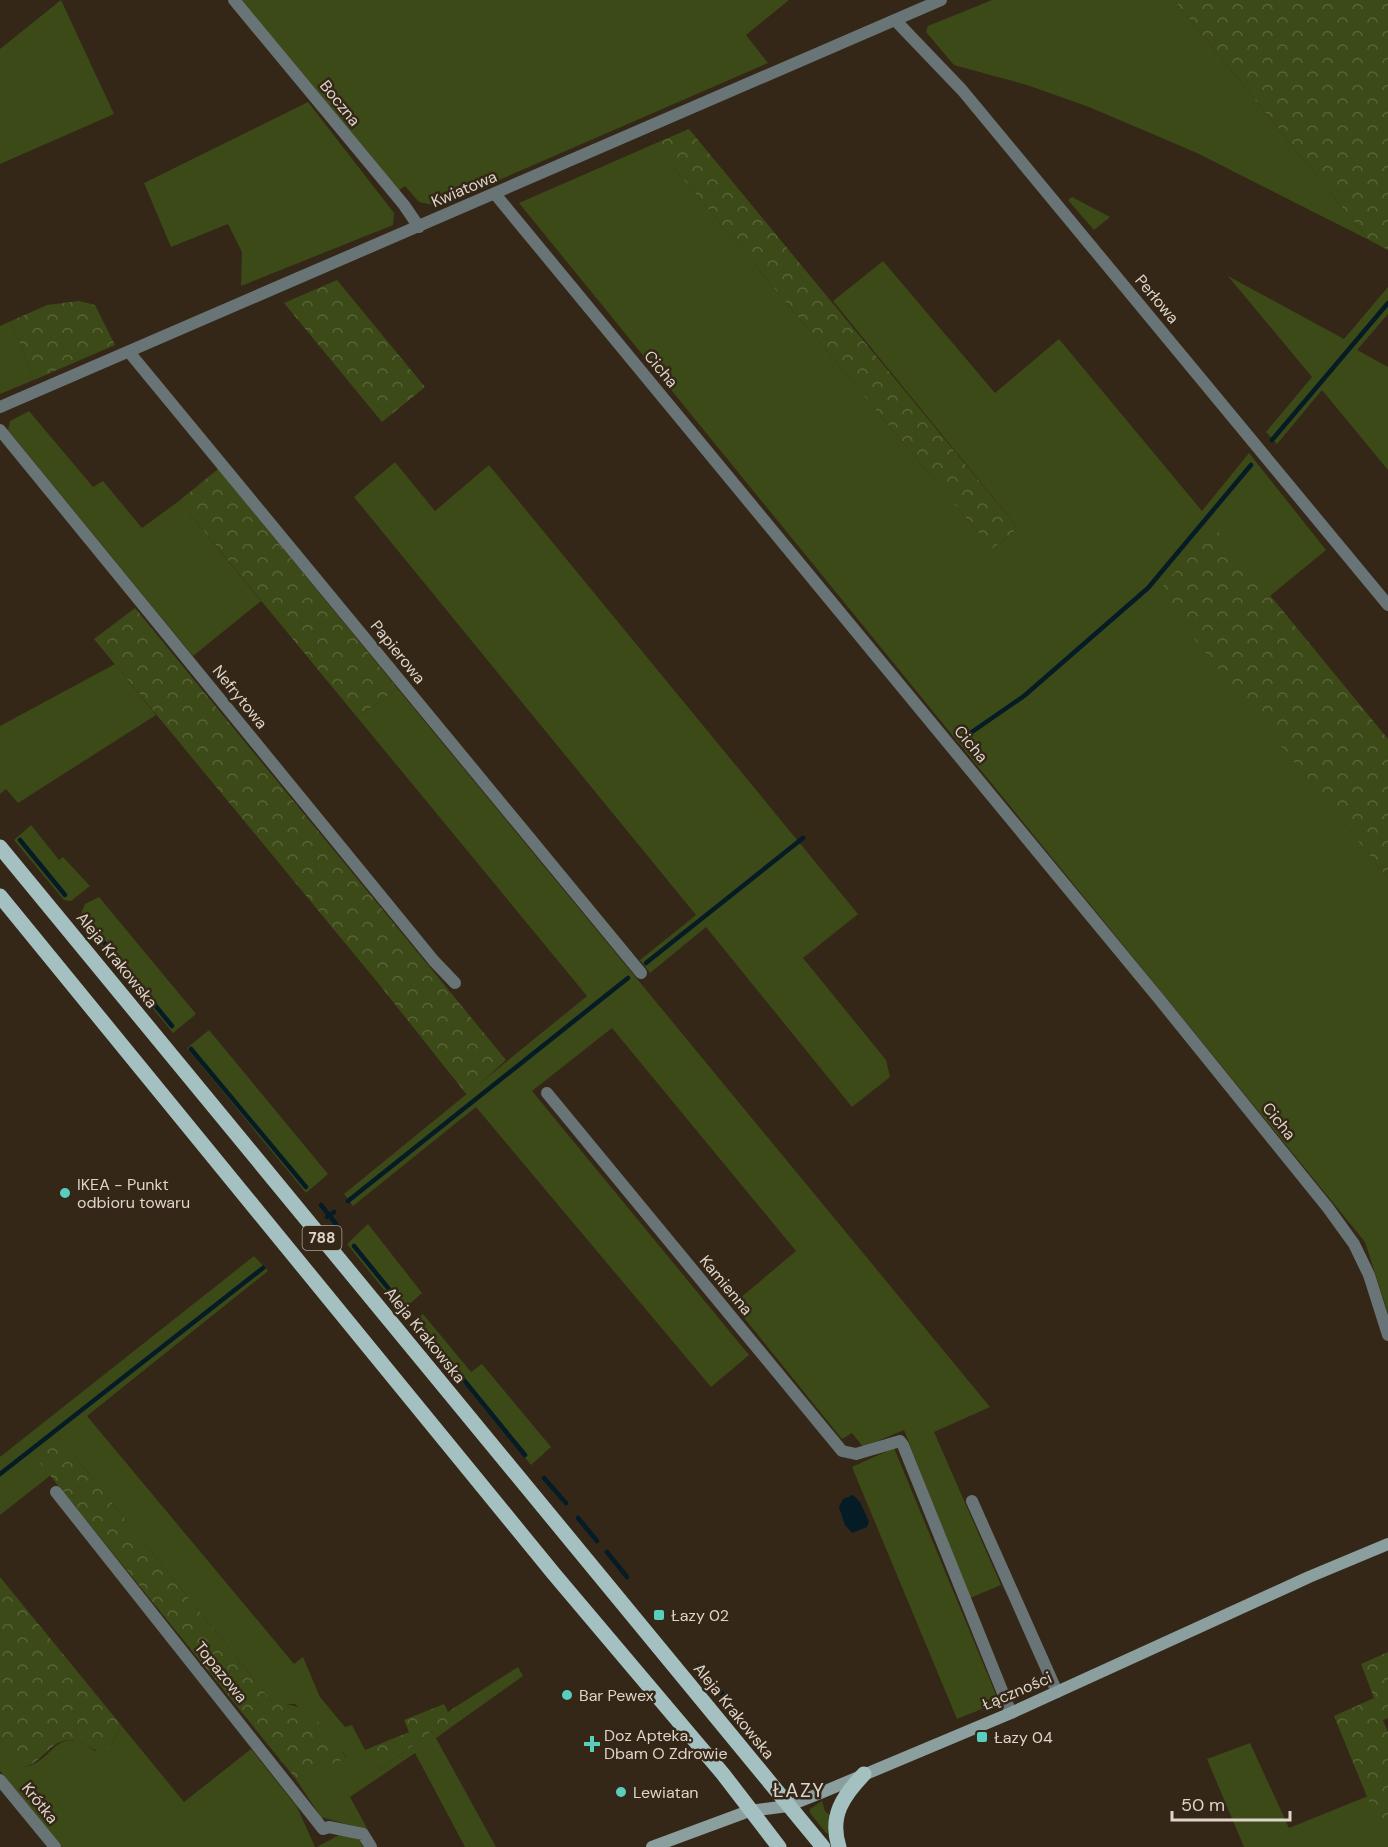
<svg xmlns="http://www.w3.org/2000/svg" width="1388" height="1847" font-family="'DM Sans',sans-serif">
	<defs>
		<pattern id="forest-crowns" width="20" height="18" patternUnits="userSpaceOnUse" patternTransform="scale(1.5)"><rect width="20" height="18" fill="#3c4a18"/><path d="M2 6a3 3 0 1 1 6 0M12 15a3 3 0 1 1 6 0" fill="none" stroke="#586338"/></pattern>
	</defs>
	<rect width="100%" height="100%" fill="#342717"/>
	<path fill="#3c4a18" d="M 61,0 L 114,114 L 0,164 L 0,49 Z
		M 240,0 L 789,0 L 746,35 L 768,63 L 439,206 L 419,202 L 405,186 L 398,191 Z
		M 992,0 L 1174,0 L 1369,240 L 1197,153 L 1089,107 L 1027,85 L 954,65 L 926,32 L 928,26 Z
		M 308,102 L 394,213 L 393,225 L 241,286 L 242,252 L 228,224 L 171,247 L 144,183 Z
		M 654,144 L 992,549 L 1018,528 L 833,301 L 883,261 L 995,393 L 1059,339 L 1202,511 L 1249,453 L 1326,550 L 1270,596 L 1214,528 L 1158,593 L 1388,878 L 1388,1313 L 1365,1242 L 519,203 Z
		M 1072,197 L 1110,217 L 1094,230 L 1068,200 Z
		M 1228,276 L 1344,339 L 1388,287 L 1388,314 L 1357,350 L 1388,367 L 1388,470 L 1322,390 L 1277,444 L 1266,432 L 1312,377 Z
		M 11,321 L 34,380 L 0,394 L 0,326 Z
		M 29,411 L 93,487 L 103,481 L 142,528 L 179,501 L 261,601 L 193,656 L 8,430 L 10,421 Z
		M 395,462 L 435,511 L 489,465 L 858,914 L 803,958 L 886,1060 L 890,1077 L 852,1107 L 706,927 L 650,973 L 640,960 L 696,915 L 354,497 Z
		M 115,664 L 156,715 L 18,803 L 6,789 L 0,794 L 0,726 Z
		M 398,689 L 990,1407 L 934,1432 L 1001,1585 L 970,1598 L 904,1430 L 863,1447 L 852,1433 L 842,1439 L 733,1304 L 796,1251 L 612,1028 L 532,1091 L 749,1355 L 711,1387 L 476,1107 L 353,1206 L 344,1194 L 587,996 L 357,717 Z
		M 31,825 L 59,860 L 63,857 L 90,886 L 71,901 L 64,900 L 14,840 Z
		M 99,897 L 196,1014 L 173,1033 L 79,918 L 85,904 Z
		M 209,1030 L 328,1174 L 306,1193 L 187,1048 Z
		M 368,1224 L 422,1293 L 405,1308 L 398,1307 L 347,1244 Z
		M 254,1256 L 268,1271 L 87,1416 L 294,1664 L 303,1657 L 320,1697 L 345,1727 L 352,1725 L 365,1750 L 380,1770 L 432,1731 L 496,1847 L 465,1847 L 415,1753 L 350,1797 L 368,1830 L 321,1817 L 295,1778 L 347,1757 L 295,1704 L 274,1704 L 60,1438 L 36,1457 L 51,1475 L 0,1515 L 0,1457 Z
		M 423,1314 L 471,1372 L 482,1364 L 551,1447 L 531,1465 L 413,1323 Z
		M 894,1448 L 999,1702 L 957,1719 L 852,1467 Z
		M 518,1667 L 523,1676 L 464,1718 L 457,1706 Z
		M 121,1725 L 184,1802 L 251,1749 L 297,1807 L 315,1847 L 62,1847 L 0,1771 L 0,1738 L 24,1767 C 54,1763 55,1721 95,1751 L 112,1744 Z
		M 1250,1743 L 1289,1828 L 1368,1796 L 1384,1837 L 1388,1836 L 1388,1847 L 1244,1847 L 1207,1759 Z
		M 822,1801 L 825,1811 L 830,1815 L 830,1834 L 826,1833 L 810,1813 L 810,1809 Z
		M 341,1834 L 359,1839 L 363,1847 L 317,1847 Z"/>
	<path fill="url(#forest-crowns)" d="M 1174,0 L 1388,0 L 1388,250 L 1369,240 Z
		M 689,129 L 1018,528 L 992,549 L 654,144 Z
		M 337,280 L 425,387 L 382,422 L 284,303 Z
		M 79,301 L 95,305 L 115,345 L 34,380 L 11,321 L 47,305 Z
		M 218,469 L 398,689 L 357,717 L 179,501 Z
		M 1214,527 L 1388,739 L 1388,878 L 1157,593 Z
		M 135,608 L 506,1060 L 467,1095 L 378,983 L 94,639 Z
		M 60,1438 L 274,1704 C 312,1701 324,1731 347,1758 L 295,1778 L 35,1457 Z
		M 0,1577 L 121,1725 L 112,1744 L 104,1752 C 91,1751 82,1739 68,1740 C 48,1742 41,1765 23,1767 L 0,1738 Z
		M 1388,1652 L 1388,1718 L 1383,1720 L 1388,1732 L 1388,1836 L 1384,1838 L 1334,1716 L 1374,1698 L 1361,1664 Z
		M 444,1704 L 448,1712 L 457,1706 L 464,1718 L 436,1738 L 432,1731 L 380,1770 L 365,1750 L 409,1732 L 404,1720 Z"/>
	<path fill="#051b25" d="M 853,1495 L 860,1502 L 869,1522 L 867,1527 L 852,1533 L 845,1525 L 839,1507 L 843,1499 Z"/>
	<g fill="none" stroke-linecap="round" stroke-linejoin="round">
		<path stroke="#051b25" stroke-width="4.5" d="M 1272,440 L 1388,303
			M 966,736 L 1024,696 L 1148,588 L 1251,465
			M 20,840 L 65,895
			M 83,917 L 172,1026
			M 646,963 L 803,838
			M 191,1049 L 306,1187
			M 348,1201 L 628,978
			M 321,1205 L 336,1224
			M 327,1217 L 334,1212
			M 354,1246 L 401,1304
			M 418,1324 L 525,1455
			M 0,1474 L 263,1268
			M 544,1478 L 566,1503
			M 578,1518 L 597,1541
			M 607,1552 L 627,1577
			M 699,1666 L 758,1737"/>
		<path stroke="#687475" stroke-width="12" d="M 234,0 L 404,205 L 419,227
			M 895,20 L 962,90 L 1388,605
			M 495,194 L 1160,1000 L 1328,1208 L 1354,1244 L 1369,1275 L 1388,1335
			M 129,352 L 641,973
			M 0,407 L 941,0
			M 0,430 L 434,961 L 455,983
			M 547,1093 L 842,1451 L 856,1454 L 900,1441 L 903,1445 L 1011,1713
			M 56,1492 L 323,1829 L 329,1827 L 363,1834 L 371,1847
			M 972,1501 L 1057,1692
			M 0,1780 L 55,1847"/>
		<path stroke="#8b9f9f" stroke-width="12" d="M 652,1847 L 749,1811 L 788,1806 L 823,1792 L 1011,1713 L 1309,1577 L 1388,1544"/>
		<path stroke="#a5c0c0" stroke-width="15" d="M 0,847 L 823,1847
			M 0,896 L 554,1574 L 723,1774 L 779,1847
			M 839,1847 C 829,1816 843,1796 864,1774"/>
	</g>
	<g fill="#59cebf" stroke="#342717" stroke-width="2">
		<circle cx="65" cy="1193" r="6"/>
		<rect x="653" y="1609" width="12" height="12" rx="3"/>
		<circle cx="567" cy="1695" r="6"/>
		<rect x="976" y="1731" width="12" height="12" rx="3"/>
		<path d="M589 1735h6v6h6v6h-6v6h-6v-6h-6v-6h6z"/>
		<circle cx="621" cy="1792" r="6"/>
	</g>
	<g text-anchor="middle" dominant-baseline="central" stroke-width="5" stroke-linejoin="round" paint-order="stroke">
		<rect fill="#342717" stroke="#aaa194" stroke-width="1.5" x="302.5" y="1226" width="39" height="24" rx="4.5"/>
		<g font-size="15" font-weight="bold" fill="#ddd5ca">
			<text x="322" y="1238">788</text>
		</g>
		<g font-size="16" fill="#ddd5ca" stroke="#342717">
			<text transform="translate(340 103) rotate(51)">Boczna</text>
			<text transform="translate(464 189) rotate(-23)">Kwiatowa</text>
			<text transform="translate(1157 299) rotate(50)">Perłowa</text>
			<text transform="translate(661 369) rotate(50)">Cicha</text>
			<text transform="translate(398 652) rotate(51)">Papierowa</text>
			<text transform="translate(240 697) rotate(51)">Nefrytowa</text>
			<text transform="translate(971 744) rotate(50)">Cicha</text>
			<text transform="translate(117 960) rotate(51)">Aleja Krakowska</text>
			<text transform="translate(1279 1121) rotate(51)">Cicha</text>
			<text transform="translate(726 1285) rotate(50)">Kamienna</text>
			<text transform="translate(425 1335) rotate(51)">Aleja Krakowska</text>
			<text transform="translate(221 1672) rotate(51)">Topazowa</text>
			<text transform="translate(1017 1691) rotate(-23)">Łączności</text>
			<text transform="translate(734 1711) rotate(51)">Aleja Krakowska</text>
			<text transform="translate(40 1803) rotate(51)">Krótka</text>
		</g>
		<g font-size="16" fill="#ddd5ca" stroke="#342717" text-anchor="start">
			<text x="77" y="1184">IKEA - Punkt<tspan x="77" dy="18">odbioru towaru</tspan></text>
			<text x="671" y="1615">Łazy 02</text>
			<text x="579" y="1695">Bar Pewex</text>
			<text x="604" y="1735">Doz Apteka.<tspan x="604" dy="18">Dbam O Zdrowie</tspan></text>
			<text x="994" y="1737">Łazy 04</text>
			<text x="633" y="1792">Lewiatan</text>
		</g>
		<g font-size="20" letter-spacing="1.5" fill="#ddd5ca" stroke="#342717">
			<text x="799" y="1790">ŁAZY</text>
		</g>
	</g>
	<path d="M1172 1811v9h118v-9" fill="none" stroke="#ddd5ca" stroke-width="3"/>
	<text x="1181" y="1811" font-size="18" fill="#ddd5ca" stroke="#342717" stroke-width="4.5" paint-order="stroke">50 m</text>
</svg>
